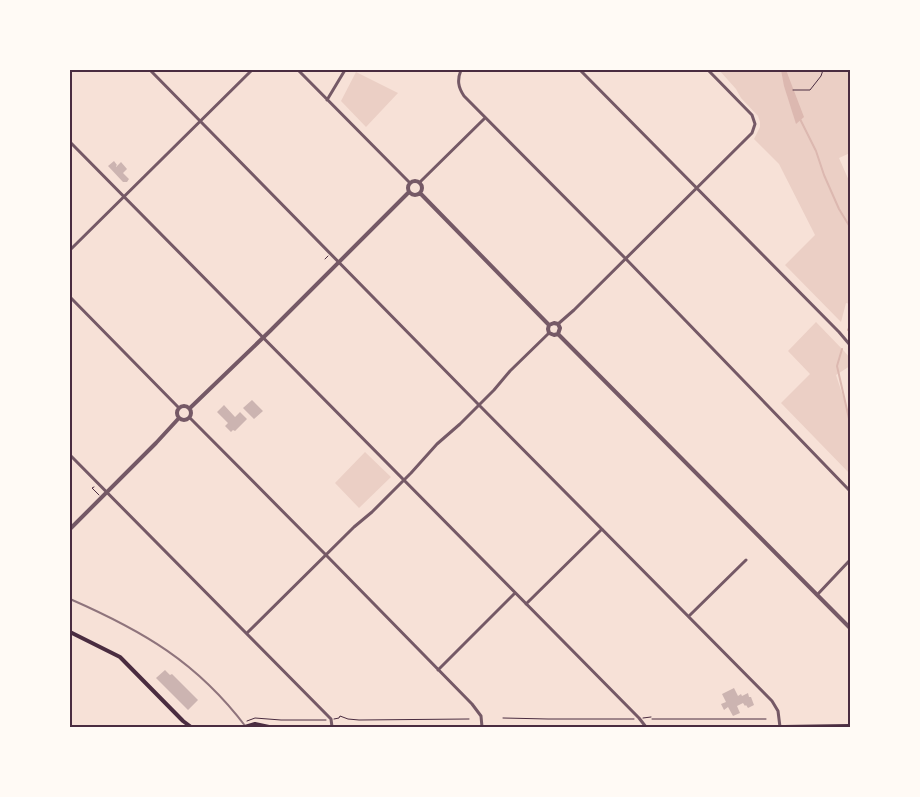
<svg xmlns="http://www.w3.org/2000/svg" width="920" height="797" font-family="Helvetica,sans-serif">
	<rect width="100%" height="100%" fill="#f7e1d7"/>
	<path fill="#ebcfc5" d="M 719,70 L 850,70 L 850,153 L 839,158 L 850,183 L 850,304 L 846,303 L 841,322 L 785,265 L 815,235 L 779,164 L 754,139 L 760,127 L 760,122 L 758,116 L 741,98 L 736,89 Z
		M 356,72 L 398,93 L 366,127 L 341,101 Z
		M 816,322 L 844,351 L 850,358 L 850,366 L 836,375 L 850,417 L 850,474 L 781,403 L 810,374 L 788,351 Z
		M 365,452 L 391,477 L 359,508 L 335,483 Z"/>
	<path fill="#dcb8b0" d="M 781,70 L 786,70 L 804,117 L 796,124 L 784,86 Z"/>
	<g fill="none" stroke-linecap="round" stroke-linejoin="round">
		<path stroke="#dcb8b0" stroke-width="2" d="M 800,119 L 816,151 L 824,175 L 839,209 L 850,227
			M 848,330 L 850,326
			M 842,349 L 837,366 L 850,423"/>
	</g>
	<path fill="#ccb4b1" d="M 114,161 L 117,165 L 116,166 L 116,167 L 121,162 L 127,169 L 123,173 L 129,179 L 127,182 L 123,182 L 108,166 Z
		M 252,400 L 263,411 L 254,419 L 243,408 Z
		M 224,405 L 235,417 L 240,412 L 247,419 L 235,431 L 233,430 L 231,432 L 225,426 L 228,423 L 217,412 Z
		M 165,670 L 170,675 L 172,674 L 198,700 L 188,710 L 156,678 Z
		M 734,688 L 738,696 L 741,694 L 742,696 L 748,693 L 749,697 L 751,697 L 754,705 L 748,708 L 746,705 L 745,706 L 743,703 L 737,706 L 740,713 L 733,716 L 728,707 L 724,710 L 721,704 L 726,702 L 722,694 Z"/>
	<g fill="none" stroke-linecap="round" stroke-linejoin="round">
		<path stroke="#4a2c40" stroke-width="1" d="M 793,90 L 810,90 L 821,76 L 823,70
			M 325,259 L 328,256
			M 94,487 L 92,488 L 99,495
			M 503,718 L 548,719 L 634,719
			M 643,718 L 651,717
			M 334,719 L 339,718 L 340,716 L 348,719 L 359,720 L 469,719
			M 652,719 L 766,719
			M 247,721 L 255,718 L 281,720 L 326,720"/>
		<path stroke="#755966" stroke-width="3" d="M 150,70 L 479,405 L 772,701 L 778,711 L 780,727
			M 298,70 L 410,183
			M 461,70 C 457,80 458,87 464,96 L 626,259 L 850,491
			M 580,70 L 839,332 L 850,345
			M 327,100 L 345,70
			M 70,142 L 639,718 L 646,727
			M 420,182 L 485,118
			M 70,250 L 252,70
			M 70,297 L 179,408
			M 558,324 L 574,310 L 752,133 L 755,124 L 752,115 L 708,70
			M 190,418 L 326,555 L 472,704 L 481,716 L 482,727
			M 70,455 L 331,719 L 332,727
			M 817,595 L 850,560
			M 526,604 L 602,529
			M 689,616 L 746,560
			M 247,633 L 354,527 L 372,512 L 411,473 L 437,444 L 460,424 L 494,390 L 510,371 L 549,333
			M 438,670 L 515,593"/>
		<path stroke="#755966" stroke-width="4" d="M408 188a7 7 0 1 1 14 0a7 7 0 1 1-14 0Z
			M 420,193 L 549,325
			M 549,325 L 554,323 L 558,324 L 560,328 L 558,334
			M 549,325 L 548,329 L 549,333 L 554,335 L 558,334
			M 558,334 L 850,628
			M177 413a7 7 0 1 1 14 0a7 7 0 1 1-14 0Z
			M 190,408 L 270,331 L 409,192
			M 70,529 L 156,443 L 179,418"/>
		<path stroke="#4a2c40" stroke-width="4" d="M 70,632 L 120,657 L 183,721 L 191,727
			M 245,727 L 255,724 L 269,727
			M 784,727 L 850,726"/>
		<path stroke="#8f747c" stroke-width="2" d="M 70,599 C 143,631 197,662 246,727"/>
	</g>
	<rect width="920" height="797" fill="none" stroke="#fffaf5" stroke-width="142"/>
	<rect x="71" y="71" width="778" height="655" fill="none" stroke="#4a2c40" stroke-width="2"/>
</svg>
